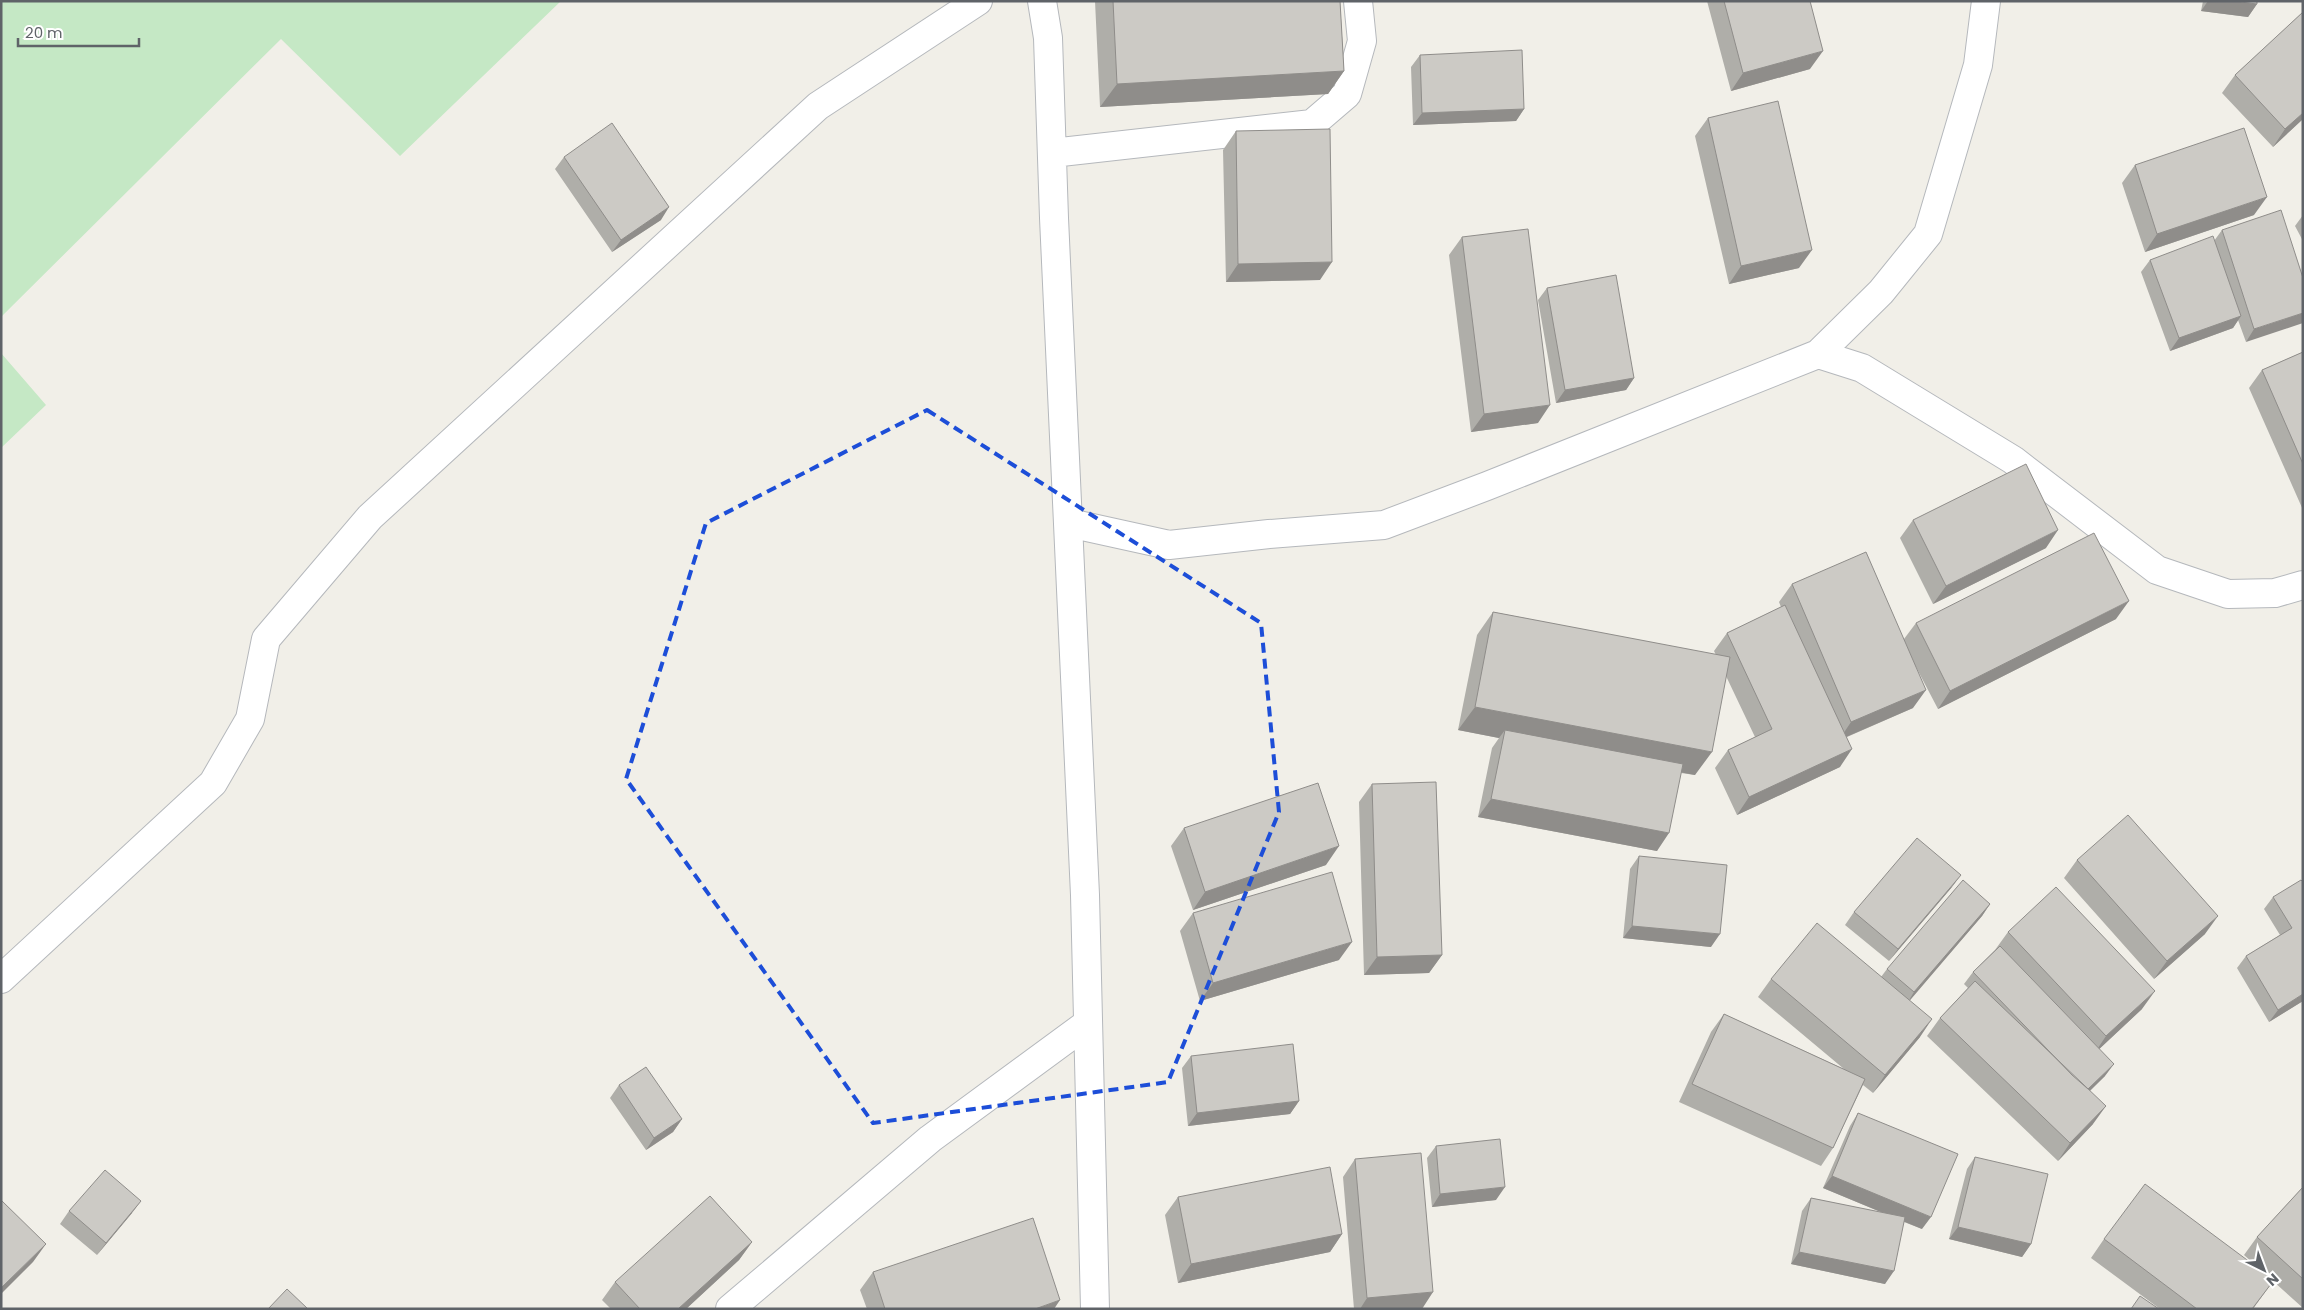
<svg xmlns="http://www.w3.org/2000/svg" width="2304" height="1310" font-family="Poppins,sans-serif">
	<rect width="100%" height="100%" fill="#f1efe8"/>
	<path fill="#c5e8c5" d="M 1,1 L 561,1 L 400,156 L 281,39 L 1,317 Z
		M 1,353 L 46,405 L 1,448 Z"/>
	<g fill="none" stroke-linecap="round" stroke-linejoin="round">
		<defs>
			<path id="minor" d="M 1042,1 L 1048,38 L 1054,218 L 1085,895 L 1095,1309
				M 1052,153 L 1312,124 L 1347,94 L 1362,41 L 1358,1
				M 1818,354 L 1881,292 L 1928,234 L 1978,65 L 1986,1
				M 1069,523 L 1169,545 L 1269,534 L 1384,525 L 1487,486 L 1818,354 L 1862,368 L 2013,460 L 2157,570 L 2228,594 L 2275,593 L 2303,585
				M 1,979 L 213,783 L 250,719 L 266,639 L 370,517 L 818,106 L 978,1
				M 730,1309 L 930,1139 L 1088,1023"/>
		</defs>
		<use href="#minor" stroke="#b5b8bc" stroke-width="30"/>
		<use href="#minor" stroke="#fff" stroke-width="28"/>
	</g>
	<path fill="#afaea9" d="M 1095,1 L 1340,1 L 1344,71 L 1328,94 L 1100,107 Z
		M 1707,1 L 1810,1 L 1810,69 L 1731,91 Z
		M 2203,1 L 2257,1 L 2257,4 L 2248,17 L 2201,11 Z
		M 2303,12 L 2303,119 L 2273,147 L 2222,93 L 2235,75 Z
		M 1420,55 L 1524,109 L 1516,121 L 1413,125 L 1411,67 Z
		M 1708,118 L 1799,268 L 1729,284 L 1695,136 Z
		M 1236,131 L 1320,280 L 1226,282 L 1223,150 Z
		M 564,157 L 661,220 L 612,252 L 555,169 Z
		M 2135,165 L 2254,215 L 2145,252 L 2122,183 Z
		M 2303,215 L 2303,241 L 2295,226 Z
		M 2222,230 L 2303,278 L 2246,342 L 2238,320 L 2233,328 L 2170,351 L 2141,272 L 2150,260 L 2214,241 Z
		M 1462,237 L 1538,423 L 1471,432 L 1449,255 Z
		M 1547,288 L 1634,378 L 1626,390 L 1556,403 L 1538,300 Z
		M 2303,352 L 2303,510 L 2249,388 L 2262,370 Z
		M 1913,520 L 2046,548 L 1933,604 L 1900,538 Z
		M 1792,584 L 1904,639 L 1916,623 L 2116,619 L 1938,709 L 1916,667 L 1913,708 L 1847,737 L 1840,767 L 1737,815 L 1715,768 L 1728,750 L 1755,737 L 1726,676 L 1695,775 L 1681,773 L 1657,851 L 1478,817 L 1492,748 L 1499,738 L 1458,730 L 1477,635 L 1493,612 L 1716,655 L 1714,651 L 1727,633 L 1781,607 L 1779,602 Z
		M 1372,784 L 1442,955 L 1429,973 L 1364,975 L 1359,802 Z
		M 1184,828 L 1326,865 L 1193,910 L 1171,846 Z
		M 1639,856 L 1711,947 L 1623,938 L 1630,869 Z
		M 2077,860 L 2205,934 L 2154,979 L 2064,878 Z
		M 2303,882 L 2303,1001 L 2269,1022 L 2237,968 L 2246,956 L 2280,935 L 2264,909 L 2273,897 Z
		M 1952,887 L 1889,961 L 1845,925 L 1854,912 Z
		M 1990,904 L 1982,916 L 1909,1000 L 1920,1037 L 1873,1093 L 1863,1085 L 1833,1148 L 1821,1166 L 1679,1102 L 1711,1032 L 1724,1014 L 1844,1069 L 1758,997 L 1771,979 L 1881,977 L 1887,969 Z
		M 1193,913 L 1339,960 L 1200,1001 L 1180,931 Z
		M 2008,932 L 2142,1009 L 2099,1049 L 2105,1076 L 2090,1091 L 2093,1124 L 2058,1161 L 1927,1036 L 1940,1018 L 1968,988 L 1964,984 L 1973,972 L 1995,950 Z
		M 1191,1056 L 1299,1101 L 1290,1114 L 1188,1126 L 1182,1068 Z
		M 619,1085 L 682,1119 L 673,1132 L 646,1150 L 610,1098 Z
		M 1858,1113 L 1922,1229 L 1904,1222 L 1885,1284 L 1791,1264 L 1802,1211 L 1811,1198 L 1883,1213 L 1823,1188 L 1850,1126 Z
		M 1436,1146 L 1496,1200 L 1432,1207 L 1427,1158 Z
		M 1975,1157 L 2031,1244 L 2022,1257 L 1949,1239 L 1967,1169 Z
		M 1355,1159 L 1422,1309 L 1354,1309 L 1343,1177 Z
		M 2303,1187 L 2303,1308 L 2273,1281 L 2253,1309 L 2160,1309 L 2091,1258 L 2104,1239 L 2262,1271 L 2244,1255 L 2257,1237 Z
		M 1178,1197 L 1342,1234 L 1330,1252 L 1178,1283 L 1165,1215 Z
		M 69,1211 L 132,1213 L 97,1255 L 60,1224 Z
		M 752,1242 L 739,1260 L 686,1309 L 611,1309 L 602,1300 L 615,1282 Z
		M 873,1272 L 1054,1309 L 867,1309 L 860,1290 Z"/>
	<path fill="#8f8d8a" d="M 2208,1 L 2232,1 L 2257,4 L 2248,17 L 2201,11 Z
		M 1823,51 L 1810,69 L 1731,91 L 1743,73 Z
		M 1344,71 L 1328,94 L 1100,107 L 1117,84 Z
		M 1524,109 L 1516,121 L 1413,125 L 1422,113 Z
		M 2303,113 L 2303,119 L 2273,147 L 2285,129 Z
		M 2267,197 L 2254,215 L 2145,252 L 2157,234 Z
		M 669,207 L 661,220 L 612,252 L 621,240 Z
		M 1812,250 L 1799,268 L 1729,284 L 1741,266 Z
		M 1332,262 L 1320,280 L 1226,282 L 1238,264 Z
		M 2303,313 L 2303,323 L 2246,342 L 2254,329 Z
		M 2241,316 L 2233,328 L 2170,351 L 2179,338 Z
		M 1634,378 L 1626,390 L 1556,403 L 1565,390 Z
		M 1550,405 L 1538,423 L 1471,432 L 1484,414 Z
		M 2058,530 L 2046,548 L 1933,604 L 1946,586 Z
		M 2129,601 L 2116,619 L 1938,709 L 1950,691 Z
		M 1926,690 L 1913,708 L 1839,740 L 1851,722 Z
		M 1475,707 L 1712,752 L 1695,775 L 1503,739 L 1505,730 L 1499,738 L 1458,730 Z
		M 1852,749 L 1840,767 L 1737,815 L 1749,797 Z
		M 1491,799 L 1669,833 L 1657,851 L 1478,817 Z
		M 1339,846 L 1326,865 L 1193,910 L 1205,892 Z
		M 1961,875 L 1952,887 L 1889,961 L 1898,949 Z
		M 1990,904 L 1982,916 L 1906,1005 L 1914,992 Z
		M 2218,916 L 2205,934 L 2154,979 L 2167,961 Z
		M 1632,926 L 1720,934 L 1711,947 L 1623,938 Z
		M 1352,942 L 1339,960 L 1200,1001 L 1213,983 Z
		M 1442,955 L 1429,973 L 1364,975 L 1377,957 Z
		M 2155,991 L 2142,1009 L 2094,1054 L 2106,1036 Z
		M 2303,994 L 2303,1001 L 2269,1022 L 2278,1010 Z
		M 1932,1019 L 1920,1037 L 1873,1093 L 1885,1075 Z
		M 2114,1064 L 2105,1076 L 2078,1102 L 2087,1090 Z
		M 1299,1101 L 1290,1114 L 1188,1126 L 1197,1113 Z
		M 2106,1106 L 2093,1124 L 2058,1161 L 2070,1143 Z
		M 682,1119 L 673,1132 L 646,1150 L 654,1138 Z
		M 1832,1176 L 1931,1217 L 1922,1229 L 1823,1188 Z
		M 1505,1187 L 1496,1200 L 1432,1207 L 1440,1194 Z
		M 141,1201 L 132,1213 L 97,1255 L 106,1243 Z
		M 1958,1227 L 2031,1244 L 2022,1257 L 1949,1239 Z
		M 1342,1234 L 1330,1252 L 1178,1283 L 1191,1264 Z
		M 752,1242 L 739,1260 L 686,1309 L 678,1309 Z
		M 46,1244 L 33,1262 L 1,1294 L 1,1288 Z
		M 1799,1252 L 1894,1271 L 1885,1284 L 1791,1264 Z
		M 1433,1292 L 1422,1309 L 1360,1309 L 1367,1298 Z
		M 1060,1300 L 1054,1309 L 1035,1309 Z"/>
	<path fill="#cccac5" stroke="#8f8d8a" d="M 1113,1 L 1340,1 L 1344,71 L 1117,84 Z
		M 1724,1 L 1810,1 L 1823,51 L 1743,73 Z
		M 2232,1 L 2257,1 L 2257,4 Z
		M 2303,12 L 2303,113 L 2285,129 L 2235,75 Z
		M 1522,50 L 1524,109 L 1422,113 L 1420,55 Z
		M 1778,101 L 1812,250 L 1741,266 L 1708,118 Z
		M 612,123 L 669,207 L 621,240 L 564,157 Z
		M 2244,128 L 2267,197 L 2157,234 L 2135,165 Z
		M 1330,129 L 1332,262 L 1238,264 L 1236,131 Z
		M 2281,210 L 2303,278 L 2303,313 L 2254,329 L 2222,230 Z
		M 1528,229 L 1550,405 L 1484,414 L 1462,237 Z
		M 2213,236 L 2241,316 L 2179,338 L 2150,260 Z
		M 1616,275 L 1634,378 L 1565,390 L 1547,288 Z
		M 2303,352 L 2303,464 L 2262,370 Z
		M 2026,464 L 2058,530 L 1946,586 L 1913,520 Z
		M 2094,533 L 2129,601 L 1950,691 L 1916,623 Z
		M 1866,552 L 1926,690 L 1851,722 L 1792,584 Z
		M 1785,605 L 1852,749 L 1749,797 L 1728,750 L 1772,729 L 1727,633 Z
		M 1493,612 L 1730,657 L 1712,752 L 1475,707 Z
		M 1505,730 L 1683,764 L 1669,833 L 1491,799 Z
		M 1436,782 L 1442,955 L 1377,957 L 1372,784 Z
		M 1318,783 L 1339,846 L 1205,892 L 1184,828 Z
		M 2128,815 L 2218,916 L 2167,961 L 2077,860 Z
		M 1917,838 L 1961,875 L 1898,949 L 1854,912 Z
		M 1639,856 L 1727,865 L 1720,934 L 1632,926 Z
		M 1332,872 L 1352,942 L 1213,983 L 1193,913 Z
		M 1963,880 L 1990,904 L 1914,992 L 1887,969 Z
		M 2301,880 L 2303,882 L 2303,994 L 2278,1010 L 2246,956 L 2292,928 L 2273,897 Z
		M 2056,887 L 2155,991 L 2106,1036 L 2008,932 Z
		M 1817,923 L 1932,1019 L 1885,1075 L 1771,979 Z
		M 2000,946 L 2114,1064 L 2088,1089 L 2072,1075 L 1973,972 Z
		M 1975,981 L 2106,1106 L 2070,1143 L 1940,1018 Z
		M 1724,1014 L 1865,1079 L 1833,1148 L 1692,1084 Z
		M 1293,1044 L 1299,1101 L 1197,1113 L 1191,1056 Z
		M 646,1067 L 682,1119 L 654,1138 L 619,1085 Z
		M 1858,1113 L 1958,1154 L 1931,1217 L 1832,1176 Z
		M 1500,1139 L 1505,1187 L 1440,1194 L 1436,1146 Z
		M 1421,1153 L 1433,1292 L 1367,1298 L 1355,1159 Z
		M 1975,1157 L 2048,1174 L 2031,1244 L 1958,1227 Z
		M 1330,1167 L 1342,1234 L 1191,1264 L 1178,1197 Z
		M 105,1170 L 141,1201 L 106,1243 L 69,1211 Z
		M 2145,1184 L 2274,1280 L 2252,1309 L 2197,1309 L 2104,1239 Z
		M 2303,1187 L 2303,1279 L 2257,1237 Z
		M 710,1196 L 752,1242 L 678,1309 L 640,1309 L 615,1282 Z
		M 1811,1198 L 1905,1217 L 1894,1271 L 1799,1252 Z
		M 1,1200 L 46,1244 L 1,1288 Z
		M 1033,1218 L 1060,1300 L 1035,1309 L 885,1309 L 873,1272 Z
		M 287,1289 L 308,1309 L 268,1309 Z
		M 2140,1296 L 2159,1309 L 2131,1309 Z"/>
	<path fill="none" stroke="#1d4ed8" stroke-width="4" stroke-dasharray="10 6" stroke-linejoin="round" d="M 927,410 L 1261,623 L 1279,812 L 1168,1082 L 873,1123 L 626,779 L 706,523 Z"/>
	<rect width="2304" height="1310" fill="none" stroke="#5f6368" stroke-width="5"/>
	<g transform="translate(2264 1270) rotate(138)" stroke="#ffffff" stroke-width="4" paint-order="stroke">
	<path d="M0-4L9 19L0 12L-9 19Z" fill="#5f6368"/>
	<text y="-8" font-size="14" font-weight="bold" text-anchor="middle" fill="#5f6368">N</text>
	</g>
	<path d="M18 38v8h121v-8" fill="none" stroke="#5f6368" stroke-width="2.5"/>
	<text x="25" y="38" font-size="15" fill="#5f6368" stroke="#ffffff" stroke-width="4" paint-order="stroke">20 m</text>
</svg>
